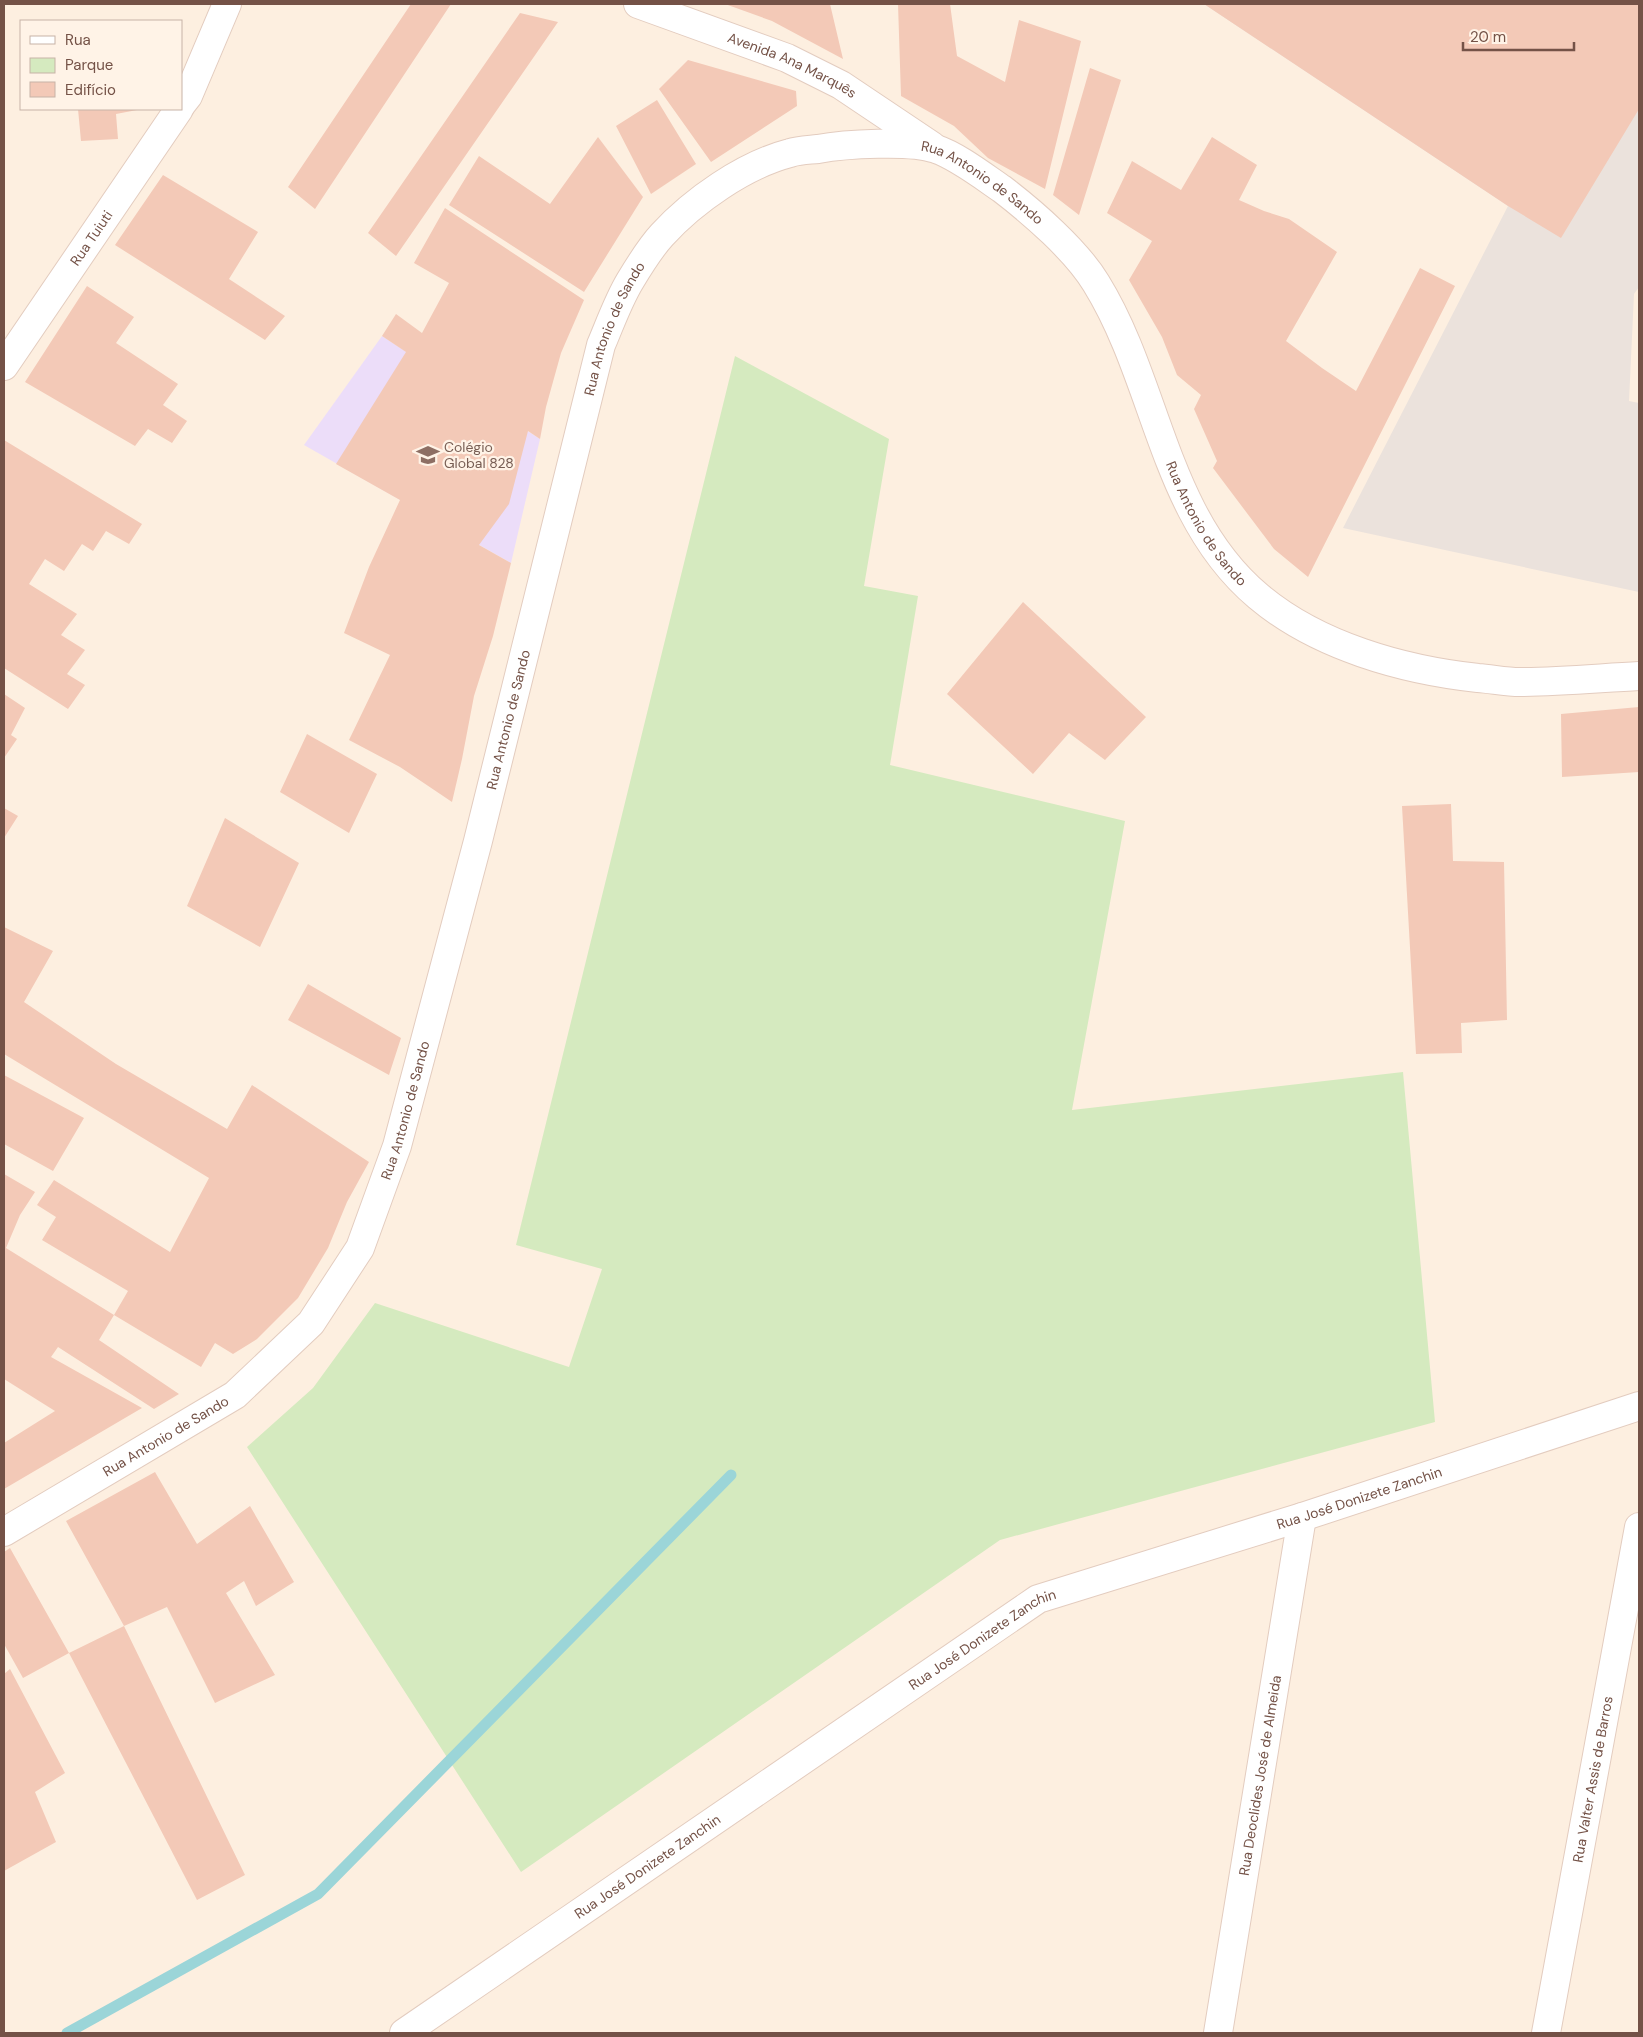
<svg xmlns="http://www.w3.org/2000/svg" width="1643" height="2037" font-family="'DM Sans',sans-serif">
	<rect width="100%" height="100%" fill="#fdefe0"/>
	<path fill="#ebe2dc" d="M 1204,4 L 1639,4 L 1639,287 L 1634,294 L 1629,401 L 1639,403 L 1639,592 L 1343,528 L 1508,206 Z"/>
	<path fill="#ecddf9" d="M 382,336 L 540,439 L 511,563 L 304,445 Z"/>
	<path fill="#d5eabf" d="M 735,356 L 889,439 L 864,586 L 918,596 L 890,765 L 1125,821 L 1072,1110 L 1403,1072 L 1435,1422 L 1000,1540 L 521,1872 L 247,1447 L 313,1388 L 375,1303 L 569,1367 L 602,1269 L 516,1245 Z"/>
	<g fill="none" stroke-linecap="round" stroke-linejoin="round">
		<path stroke="#9bd5d8" stroke-width="11" d="M 67,2033 L 318,1894 L 731,1475"/>
	</g>
	<path fill="#f3c9b7" d="M 411,4 L 451,4 L 315,209 L 288,187 Z
		M 725,4 L 830,4 L 843,59 L 772,21 Z
		M 898,4 L 950,4 L 957,56 L 1005,82 L 1019,20 L 1081,41 L 1045,189 L 988,158 L 954,126 L 901,96 Z
		M 1204,4 L 1639,4 L 1639,109 L 1561,238 L 1508,206 Z
		M 520,13 L 558,22 L 396,256 L 368,233 Z
		M 688,60 L 796,91 L 797,106 L 711,162 L 659,89 Z
		M 1090,68 L 1121,80 L 1079,215 L 1053,195 Z
		M 657,100 L 696,164 L 651,194 L 616,126 Z
		M 78,109 L 137,109 L 137,110 L 116,114 L 118,139 L 81,141 Z
		M 598,137 L 643,197 L 584,292 L 449,205 L 479,156 L 550,204 Z
		M 1212,137 L 1257,165 L 1239,200 L 1264,211 L 1289,219 L 1337,252 L 1286,341 L 1322,368 L 1356,391 L 1420,268 L 1455,286 L 1308,577 L 1274,549 L 1213,468 L 1217,461 L 1194,409 L 1201,395 L 1177,375 L 1162,337 L 1129,280 L 1152,241 L 1107,213 L 1132,161 L 1181,190 Z
		M 163,175 L 258,232 L 229,279 L 285,316 L 265,340 L 115,245 Z
		M 445,208 L 584,300 L 561,353 L 546,407 L 540,439 L 528,431 L 509,504 L 479,545 L 511,563 L 493,636 L 474,696 L 462,759 L 452,802 L 400,767 L 349,740 L 390,655 L 344,633 L 369,567 L 400,500 L 336,464 L 406,352 L 382,336 L 396,314 L 422,333 L 449,283 L 414,263 Z
		M 87,286 L 134,317 L 116,343 L 178,384 L 163,405 L 187,421 L 172,443 L 148,429 L 135,446 L 25,382 Z
		M 4,440 L 142,524 L 129,544 L 106,531 L 93,551 L 82,544 L 64,571 L 45,559 L 29,584 L 77,614 L 61,635 L 85,650 L 67,674 L 85,685 L 68,709 L 4,668 Z
		M 1023,602 L 1146,717 L 1105,760 L 1069,733 L 1033,774 L 947,694 Z
		M 4,694 L 25,708 L 11,735 L 17,739 L 4,758 Z
		M 1639,707 L 1639,772 L 1562,777 L 1561,714 Z
		M 307,734 L 377,774 L 349,833 L 280,792 Z
		M 1451,804 L 1453,861 L 1504,862 L 1507,1020 L 1461,1023 L 1462,1053 L 1416,1054 L 1402,806 Z
		M 4,808 L 18,816 L 4,838 Z
		M 225,818 L 299,863 L 260,947 L 187,906 Z
		M 4,927 L 53,951 L 24,1002 L 116,1064 L 227,1129 L 252,1085 L 369,1162 L 347,1202 L 328,1248 L 298,1298 L 257,1339 L 233,1354 L 215,1343 L 201,1367 L 114,1315 L 128,1291 L 42,1240 L 56,1217 L 37,1205 L 54,1180 L 170,1252 L 209,1178 L 4,1054 Z
		M 308,984 L 401,1038 L 389,1075 L 288,1020 Z
		M 4,1075 L 84,1118 L 53,1171 L 4,1144 Z
		M 4,1174 L 35,1192 L 20,1215 L 6,1248 L 114,1315 L 99,1340 L 179,1394 L 154,1409 L 58,1347 L 51,1357 L 142,1408 L 4,1489 L 4,1443 L 55,1411 L 4,1379 Z
		M 155,1472 L 197,1544 L 250,1506 L 294,1582 L 256,1606 L 244,1581 L 226,1593 L 275,1675 L 215,1703 L 167,1607 L 124,1626 L 66,1521 Z
		M 10,1548 L 69,1653 L 124,1626 L 245,1875 L 197,1900 L 69,1653 L 23,1678 L 4,1644 L 4,1552 Z
		M 10,1669 L 65,1773 L 35,1792 L 56,1842 L 4,1871 L 4,1674 Z"/>
	<g fill="none" stroke-linecap="round" stroke-linejoin="round">
		<defs>
			<g id="street">
				<path id="s1" d="M 638,4 L 787,58 L 841,85 L 932,146"/>
				<path d="M 181,105 L 188,96 L 227,4"/>
				<path id="s2" d="M 4,366 L 179,109"/>
				<path id="s3" d="M 4,1532 L 235,1395 L 311,1323 L 360,1248 L 397,1146 L 478,841 L 601,345 C 610,324 618,301 630,281 C 639,266 650,248 662,235 C 693,201 744,165 790,153 C 799,150 809,150 818,149 C 844,144 912,140 936,149 C 957,156 983,176 1002,189 C 1032,212 1076,250 1096,283 C 1158,383 1163,516 1258,596 C 1317,646 1403,670 1478,678 C 1492,679 1506,682 1520,682 C 1560,682 1600,678 1639,676"/>
				<path id="s4" d="M 404,2033 L 1038,1599 L 1302,1517 L 1639,1406"/>
				<path id="s5" d="M 1218,2033 L 1302,1517"/>
				<path id="s6" d="M 1546,2033 L 1639,1527"/>
			</g>
		</defs>
		<use href="#street" stroke="#e3ccbf" stroke-width="30"/>
		<use href="#street" stroke="#fff" stroke-width="28"/>
	</g>
	<defs>
		<symbol id="school-bare" viewBox="-9 -9 18 18"><path d="M0-5L7-2L0 1L-7-2ZM-4 1L0 2.5L4 1V4Q0 6-4 4Z" fill="#8d6e63" stroke="#fff3e7" stroke-width="2.5" paint-order="stroke"/></symbol>
	</defs>
	<g fill-rule="evenodd">
		<use href="#school-bare" x="412" y="439" width="32" height="32"/>
	</g>
	<g text-anchor="middle" dominant-baseline="central" stroke-width="4.5" stroke-linejoin="round" paint-order="stroke">
		<g font-size="14" fill="#745247" stroke="#fff3e7">
			<text stroke="none"><textPath href="#s1" startOffset="166">Avenida Ana Marquês</textPath></text>
			<text stroke="none"><textPath href="#s3" startOffset="1882">Rua Antonio de Sando</textPath></text>
			<text stroke="none"><textPath href="#s2" startOffset="155">Rua Tuiuti</textPath></text>
			<text stroke="none"><textPath href="#s3" startOffset="1418">Rua Antonio de Sando</textPath></text>
			<text stroke="none"><textPath href="#s3" startOffset="2302">Rua Antonio de Sando</textPath></text>
			<text stroke="none"><textPath href="#s3" startOffset="1012">Rua Antonio de Sando</textPath></text>
			<text stroke="none"><textPath href="#s3" startOffset="608">Rua Antonio de Sando</textPath></text>
			<text stroke="none"><textPath href="#s3" startOffset="188">Rua Antonio de Sando</textPath></text>
			<text stroke="none"><textPath href="#s4" startOffset="1105">Rua José Donizete Zanchin</textPath></text>
			<text stroke="none"><textPath href="#s4" startOffset="700">Rua José Donizete Zanchin</textPath></text>
			<text stroke="none"><textPath href="#s5" startOffset="261">Rua Deoclides José de Almeida</textPath></text>
			<text stroke="none"><textPath href="#s6" startOffset="258">Rua Valter Assis de Barros</textPath></text>
			<text stroke="none"><textPath href="#s4" startOffset="295">Rua José Donizete Zanchin</textPath></text>
		</g>
		<g font-size="14" fill="#785e54" stroke="#fff3e7" text-anchor="start">
			<text x="444" y="447">Colégio<tspan x="444" dy="16">Global 828</tspan></text>
		</g>
	</g>
	<rect width="1643" height="2037" fill="none" stroke="#745247" stroke-width="10"/>
	<rect x="20" y="20" width="162" height="90" fill="#fff3e7" stroke="#c7b3a7"/>
	<rect x="30" y="36" width="25" height="8" fill="#ffffff" stroke="#c7b3a7"/>
	<text x="65" y="45" font-size="15" fill="#745247">Rua</text>
	<rect x="30" y="58" width="25" height="15" fill="#d5eabf" stroke="#c7b3a7"/>
	<text x="65" y="70" font-size="15" fill="#745247">Parque</text>
	<rect x="30" y="82" width="25" height="15" fill="#f3c9b7" stroke="#c7b3a7"/>
	<text x="65" y="95" font-size="15" fill="#745247">Edifício</text>
	<path d="M1463 42v8h111v-8" fill="none" stroke="#745247" stroke-width="2.5"/>
	<text x="1470" y="42" font-size="15" fill="#745247" stroke="#fff3e7" stroke-width="4" paint-order="stroke">20 m</text>
</svg>
